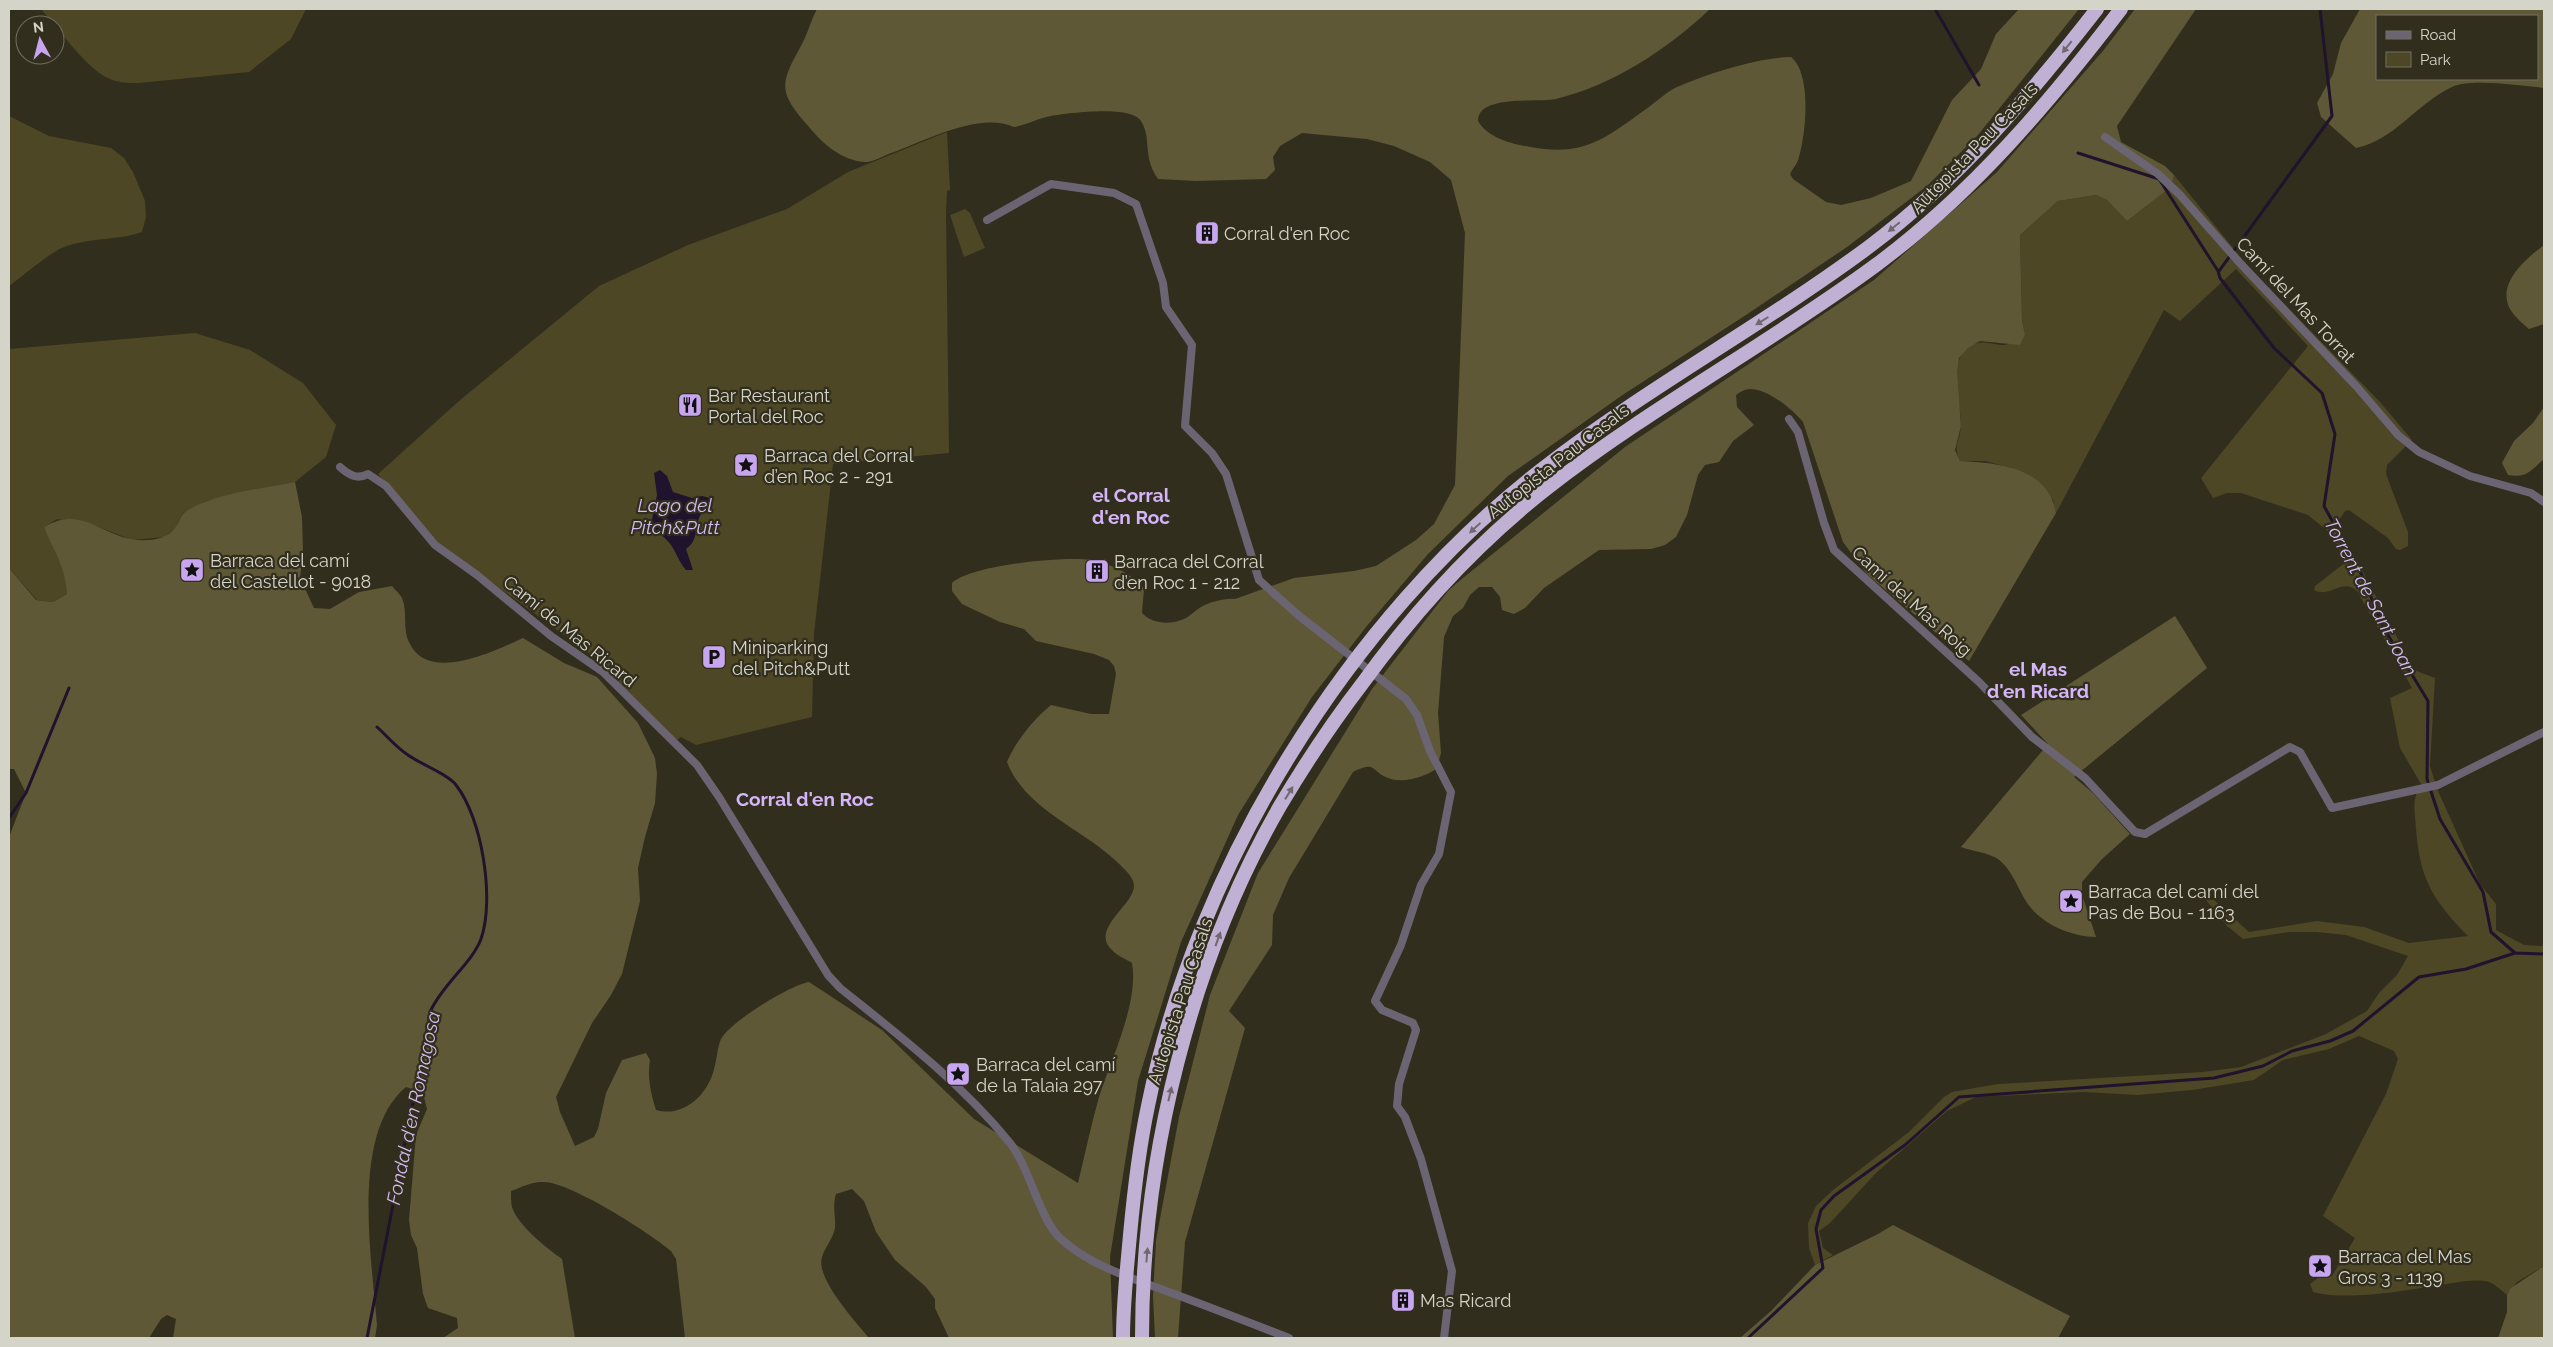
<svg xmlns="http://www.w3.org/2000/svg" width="2553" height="1347" font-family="Raleway,sans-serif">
	<rect width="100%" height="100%" fill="#312e1d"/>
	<path fill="#4d4725" d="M 41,9 L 306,9 L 291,39 L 249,72 L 139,83 C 128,83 118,83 108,78 C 87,69 57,27 41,9 Z
		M 9,116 L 49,136 L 111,148 L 124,158 L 133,172 L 145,201 L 146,217 L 142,232 C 117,241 88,237 62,248 C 49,253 22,277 9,286 Z
		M 947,132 L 950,190 L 947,191 L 946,213 L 949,453 L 833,464 L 814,634 L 812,717 L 696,745 L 681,737 L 672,743 L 601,662 L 427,535 L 378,474 L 459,401 L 599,286 L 688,245 L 787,209 L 848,172 Z
		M 2174,175 L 2251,270 L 2380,402 L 2412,440 L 2387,465 L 2386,474 L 2408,532 L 2408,546 L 2400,550 L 2396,549 L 2388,538 L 2349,510 L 2345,511 L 2335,526 L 2359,564 L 2414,670 L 2435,678 L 2430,766 L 2438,791 L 2480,884 L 2496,904 L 2496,930 L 2524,945 L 2544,946 L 2544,1266 L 2517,1282 L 2507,1295 C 2502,1291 2495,1284 2489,1282 C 2473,1278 2455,1283 2439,1285 C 2404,1291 2346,1301 2313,1292 L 2310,1284 L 2318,1278 L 2332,1276 L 2355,1238 L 2323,1216 L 2386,1094 L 2398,1059 L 2394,1051 L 2359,1036 L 2329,1049 L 2283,1060 L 2254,1080 L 2192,1090 L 2138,1095 L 2083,1092 L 1976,1097 L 1947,1111 L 1876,1173 L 1830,1223 L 1819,1231 L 1823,1248 L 1833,1255 L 1815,1265 L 1809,1248 L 1808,1223 L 1816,1206 L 1833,1190 L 1909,1132 L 1944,1097 L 1952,1092 L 1998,1084 L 2203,1072 L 2241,1067 L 2326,1034 L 2367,1011 L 2379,993 L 2397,975 L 2408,956 L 2346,935 L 2316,932 L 2289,932 L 2243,939 L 2227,926 L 2206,900 L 2214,900 L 2249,932 L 2317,921 L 2364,927 L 2409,943 L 2468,936 C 2433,900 2420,880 2416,829 C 2415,809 2411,802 2421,784 L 2400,748 L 2390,698 L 2412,688 L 2357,591 C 2341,577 2330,599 2314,590 L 2315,586 L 2346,562 L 2329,532 L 2308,515 L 2241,493 L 2227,493 L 2213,498 L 2201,478 L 2308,346 L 2236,269 L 2180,321 L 2164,310 L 2056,513 L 2053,500 L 2012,468 L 1985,461 L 1960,461 C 1952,444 1961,441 1961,424 C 1961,402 1947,364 1968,347 C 1982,338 1991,345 2005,345 C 2011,344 2020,337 2025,334 L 2022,321 L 2020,235 L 2058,201 L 2096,195 L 2107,200 L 2127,221 L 2171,187 Z
		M 965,209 L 970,213 L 985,248 L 964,257 L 950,215 Z
		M 195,333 L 250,350 L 303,383 L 336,425 L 326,457 L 295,482 L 207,501 L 183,513 L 176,528 L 164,537 L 132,540 L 96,526 L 57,519 L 44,527 L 66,575 L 67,594 L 53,602 L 37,600 L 9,568 L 9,349 Z"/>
	<path fill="#5f5836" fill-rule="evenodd" d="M 817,9 L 1710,9 C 1668,49 1613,85 1556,99 C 1538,103 1478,94 1478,121 C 1486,135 1505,142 1520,145 C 1583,159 1601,141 1649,107 C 1658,100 1668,91 1677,87 C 1710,73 1756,58 1791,57 C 1812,74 1806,133 1799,157 C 1798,163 1793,168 1790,174 L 1793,179 L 1826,202 L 1841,205 L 1871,198 L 1911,181 L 1952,100 L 1981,69 L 1996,34 L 2019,9 L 2079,9 L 1978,135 L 1927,186 L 1847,247 L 1746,315 L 1621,396 L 1508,476 L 1428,554 L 1366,627 L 1312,697 L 1238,815 L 1181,942 L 1138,1081 L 1110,1257 L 1113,1338 L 949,1338 L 935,1308 L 935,1299 L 926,1287 L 895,1260 L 876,1232 L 864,1201 L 852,1189 L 836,1194 C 832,1206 836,1217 835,1228 C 833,1239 825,1247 822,1257 C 815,1278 856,1322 869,1338 L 685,1338 L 676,1259 L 671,1251 C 650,1233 570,1182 544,1182 C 532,1181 522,1187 511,1191 C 511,1196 511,1203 512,1207 C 518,1226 547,1248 562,1259 L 575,1338 L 443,1338 L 458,1328 L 457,1318 L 428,1308 L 423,1294 L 417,1248 L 411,1235 L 409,1220 L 416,1135 L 427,1109 L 423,1093 L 406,1087 C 350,1133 372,1260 377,1325 L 375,1338 L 173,1338 L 176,1319 L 167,1315 L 161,1319 L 149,1338 L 9,1338 L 9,837 L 26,793 L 14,769 L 9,769 L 9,568 L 36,600 L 53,602 L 67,594 C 65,564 54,553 44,527 C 86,502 104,543 148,540 C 158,540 172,535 177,525 C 180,521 181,515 185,512 C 213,493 262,489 295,482 L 302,517 L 303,551 L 300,578 L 314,608 L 330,609 L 359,592 L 392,586 C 395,590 400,594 402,598 C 408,612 402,630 410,644 C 429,683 495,651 523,638 L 564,663 L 597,677 L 638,723 L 655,758 L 657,774 L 655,803 L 645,837 L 638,868 L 640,901 L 622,974 L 611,995 L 592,1023 L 556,1097 L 560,1112 L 575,1146 L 594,1137 L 598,1129 L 606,1093 L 622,1060 L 646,1053 L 650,1060 C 647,1077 651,1094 656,1110 C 683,1118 708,1095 714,1069 C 717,1060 717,1048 721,1039 C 730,1022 790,985 809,982 L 882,1030 L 974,1119 L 1078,1183 C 1085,1154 1091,1125 1099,1097 C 1111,1059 1139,1003 1132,963 C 1126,959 1118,956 1113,951 C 1086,928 1142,902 1133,881 C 1130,873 1121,866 1116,861 C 1081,828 1025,809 1007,762 C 1015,742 1034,719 1051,705 L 1091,714 L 1109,714 L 1116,674 L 1114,666 L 1109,660 L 1094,654 L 1036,641 L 1024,629 L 1000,622 L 962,604 L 952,591 L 952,583 C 972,565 1064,556 1091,560 C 1110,564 1132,573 1144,589 L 1142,613 C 1151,623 1168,625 1181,620 C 1189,618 1194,611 1201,607 C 1210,602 1225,598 1235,599 L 1294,578 L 1354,571 L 1376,566 L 1416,540 L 1434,524 L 1455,485 L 1465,233 L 1451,180 L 1430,162 L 1394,146 L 1367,139 L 1302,133 L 1280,146 L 1273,157 L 1275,170 L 1266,179 L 1196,181 L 1158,179 C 1142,156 1152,138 1141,121 C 1131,105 1069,113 1051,116 C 1038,118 1027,125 1014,127 C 979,111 925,141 891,153 C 883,156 873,162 866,162 C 842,161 823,144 809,127 C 777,91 780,84 802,44 C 808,33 811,20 817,9 Z
		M 2135,9 L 2196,9 L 2117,126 L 2121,142 L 2165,166 L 2174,175 L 2171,187 L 2127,221 L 2107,200 L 2096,195 L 2058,201 L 2020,235 L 2022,321 L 2025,334 L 2020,345 L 1980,341 L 1968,348 L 1959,358 L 1957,372 L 1961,426 L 1955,450 L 1960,461 C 1998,463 2048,467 2056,513 L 1969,661 L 1867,574 L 1843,542 L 1803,422 C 1792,409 1768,389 1750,389 C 1745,389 1740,392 1736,395 L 1737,407 L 1754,425 L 1733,441 L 1719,462 L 1705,465 L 1698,475 L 1687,515 L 1676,537 L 1665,545 L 1651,549 L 1599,550 L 1544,588 L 1525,608 L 1514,614 L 1502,610 L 1500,597 L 1492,587 L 1479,587 L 1470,595 L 1463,608 L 1453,616 L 1444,637 L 1438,713 L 1441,753 L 1437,768 C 1426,777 1403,784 1388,778 C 1371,772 1377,760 1353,772 L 1289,878 L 1273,915 L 1272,945 L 1229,1011 L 1245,1028 L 1185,1242 L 1178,1338 L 1155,1338 L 1153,1296 L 1156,1240 L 1179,1117 L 1210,995 L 1258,873 L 1372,689 L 1448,591 L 1458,582 L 1625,447 L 1874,280 L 1997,172 L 2103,51 Z
		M 2360,9 L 2544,9 L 2544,88 C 2523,86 2471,78 2452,87 C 2417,103 2395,140 2356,148 L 2321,117 L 2317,103 L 2333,74 L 2341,43 ZM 2377,16 L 2537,16 L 2537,79 L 2377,79 Z
		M 2544,245 L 2544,324 L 2529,329 C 2522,323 2514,316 2510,309 C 2496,283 2527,258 2544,245 Z
		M 2544,407 L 2544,459 C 2530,471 2527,478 2508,475 L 2502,463 L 2514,441 L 2533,423 Z
		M 2175,616 L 2207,668 L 2074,777 L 2093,793 L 2130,834 L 2102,859 L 2082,882 L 2082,895 L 2096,937 C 2069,936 2038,923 2024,898 C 2017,885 2010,868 1998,859 C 1989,853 1972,851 1961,847 L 2048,744 L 2021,715 Z
		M 1893,1225 L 2070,1316 L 2058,1338 L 1740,1338 L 1771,1311 L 1815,1265 L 1878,1234 Z
		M 2544,1266 L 2544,1338 L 2498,1338 L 2507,1312 L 2507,1295 L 2511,1288 Z"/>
	<path fill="#20132d" d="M 660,470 L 667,476 L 673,492 L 692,498 L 702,496 L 710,498 C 707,506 703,510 700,516 C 694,528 699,540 686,549 L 693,570 L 686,570 C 679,562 677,554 671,545 C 667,539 656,531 651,524 L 657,495 L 654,473 Z"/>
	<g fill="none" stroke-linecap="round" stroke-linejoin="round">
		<path stroke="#20132d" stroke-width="3" d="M 1935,9 L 1979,85
			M 2078,153 L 2159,179 L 2218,271 L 2220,278 L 2274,348 L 2322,393 L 2335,434 L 2324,506 L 2363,577 L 2383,627 L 2428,701 L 2427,779 L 2440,819 L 2483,892 L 2491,932 L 2515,953 L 2544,954
			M 2219,271 L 2332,116 L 2320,9
			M 9,818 L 26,793 L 69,688
			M 367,1338 L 431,1010 C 443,984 472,963 481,939 C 495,899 482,818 456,785 C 448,774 420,764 408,755 C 397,748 387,736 377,727
			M 1748,1338 L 1823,1268 L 1816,1229 L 1821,1210 L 1834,1196 L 1905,1145 L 1959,1097 L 2214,1078 L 2263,1066 L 2292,1051 L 2330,1041 L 2353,1031 L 2419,977 L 2466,969 L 2515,953"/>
		<path stroke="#6b6573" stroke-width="8" d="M 2105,137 L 2158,174 L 2180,195 L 2238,261 L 2357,387 L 2398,435 L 2419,452 L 2470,476 L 2531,493 L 2544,502
			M 987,220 L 1051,184 L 1114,193 L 1136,204 L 1163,283 L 1166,307 L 1192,345 L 1185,426 L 1212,453 L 1226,474 L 1259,580 L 1298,615 L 1406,699 L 1417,715 L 1430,751 L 1451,792 L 1439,854 L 1421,885 L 1401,945 L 1375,1001 L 1382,1010 L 1413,1023 L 1416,1030 L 1399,1084 L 1397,1106 L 1405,1117 L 1421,1159 L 1452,1271 L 1444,1338
			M 1789,419 L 1798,432 L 1824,523 L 1834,550 L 1979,682 L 2032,737 L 2085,778 L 2135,832 L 2145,834 L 2290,747 L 2300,752 L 2332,808 L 2438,785 L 2544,732
			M 340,467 C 349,475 357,480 368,474 L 386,486 L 435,545 L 477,575 L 551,636 L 603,672 L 697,765 L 719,797 L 828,975 L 840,988 C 900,1036 961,1083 1010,1143 C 1030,1168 1040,1221 1061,1239 C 1091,1266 1129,1277 1166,1291 C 1207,1306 1248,1322 1289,1338"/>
		<path stroke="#c0b0d3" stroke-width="14" d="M 1123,1338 C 1123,1303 1127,1269 1130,1235 C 1134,1192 1139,1148 1148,1106 C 1196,867 1349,619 1541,470 C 1646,388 1764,325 1870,246 C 1958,180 2030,95 2097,9
			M 1142,1338 C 1142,1159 1190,962 1280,806 C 1305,764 1332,723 1362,684 C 1414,612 1476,544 1546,489 C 1651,407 1769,344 1876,265 C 1972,194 2049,103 2121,9"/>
	</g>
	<defs><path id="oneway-solid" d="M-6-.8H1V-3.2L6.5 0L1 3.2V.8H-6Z" transform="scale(1.25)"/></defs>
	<g fill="#71686f">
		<use href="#oneway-solid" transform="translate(2067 47) rotate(129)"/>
		<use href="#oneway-solid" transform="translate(1894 227) rotate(141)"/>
		<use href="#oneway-solid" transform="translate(1762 321) rotate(148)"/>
		<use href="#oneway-solid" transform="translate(1475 528) rotate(137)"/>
		<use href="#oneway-solid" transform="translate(1289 793) rotate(-58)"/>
		<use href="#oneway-solid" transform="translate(1218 939) rotate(-70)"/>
		<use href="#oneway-solid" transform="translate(1170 1094) rotate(-77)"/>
		<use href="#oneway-solid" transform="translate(1147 1255) rotate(-85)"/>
	</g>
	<defs>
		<symbol id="building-square" viewBox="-11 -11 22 22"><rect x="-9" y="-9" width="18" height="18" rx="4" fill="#c8a6ef" stroke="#312e1d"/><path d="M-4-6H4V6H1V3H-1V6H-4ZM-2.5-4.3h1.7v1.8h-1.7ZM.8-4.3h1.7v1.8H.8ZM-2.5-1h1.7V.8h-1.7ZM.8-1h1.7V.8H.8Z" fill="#111"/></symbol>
		<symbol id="restaurant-square" viewBox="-11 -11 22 22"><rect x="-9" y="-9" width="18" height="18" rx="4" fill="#c8a6ef" stroke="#312e1d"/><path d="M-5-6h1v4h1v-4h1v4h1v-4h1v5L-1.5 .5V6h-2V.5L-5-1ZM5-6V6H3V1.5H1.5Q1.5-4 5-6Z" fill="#111"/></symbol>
		<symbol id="sight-square" viewBox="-11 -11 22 22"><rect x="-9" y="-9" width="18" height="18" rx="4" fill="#c8a6ef" stroke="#312e1d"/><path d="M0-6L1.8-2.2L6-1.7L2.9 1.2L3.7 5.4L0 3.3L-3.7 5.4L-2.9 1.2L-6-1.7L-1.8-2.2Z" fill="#111"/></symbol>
		<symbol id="parking-square" viewBox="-11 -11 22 22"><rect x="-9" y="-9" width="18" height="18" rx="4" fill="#c8a6ef" stroke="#312e1d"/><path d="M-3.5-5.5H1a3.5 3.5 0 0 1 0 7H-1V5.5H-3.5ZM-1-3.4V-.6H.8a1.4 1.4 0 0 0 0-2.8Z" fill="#111"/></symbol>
	</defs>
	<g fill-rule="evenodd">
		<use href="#building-square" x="1193" y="219" width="28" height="28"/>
		<use href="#restaurant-square" x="676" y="391" width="28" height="28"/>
		<use href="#sight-square" x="732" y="451" width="28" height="28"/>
		<use href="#sight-square" x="178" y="556" width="28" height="28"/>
		<use href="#building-square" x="1083" y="557" width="28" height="28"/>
		<use href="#parking-square" x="700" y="643" width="28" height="28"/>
		<use href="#sight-square" x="2057" y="887" width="28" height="28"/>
		<use href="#sight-square" x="944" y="1060" width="28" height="28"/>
		<use href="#sight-square" x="2306" y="1252" width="28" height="28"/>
		<use href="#building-square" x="1389" y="1286" width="28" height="28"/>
	</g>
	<g text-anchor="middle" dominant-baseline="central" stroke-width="4.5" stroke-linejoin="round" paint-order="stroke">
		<g font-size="18" fill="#d5d4c9" stroke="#312e1d">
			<text transform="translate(1974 148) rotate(-46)">Autopista Pau Casals</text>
			<text transform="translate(2296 300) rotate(47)">Camí del Mas Torrat</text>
			<text transform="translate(1558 461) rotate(-38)">Autopista Pau Casals</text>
			<text transform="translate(1912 601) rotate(42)">Camí del Mas Roig</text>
			<text transform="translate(570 631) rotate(39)">Camí de Mas Ricard</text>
			<text transform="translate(1180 1001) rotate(-72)">Autopista Pau Casals</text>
		</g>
		<g font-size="18" fill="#d5d4c9" stroke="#312e1d" text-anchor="start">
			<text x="1224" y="233">Corral d'en Roc</text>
			<text x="708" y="395">Bar Restaurant<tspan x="708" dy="21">Portal del Roc</tspan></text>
			<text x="764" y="455">Barraca del Corral<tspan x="764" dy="21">d’en Roc 2 - 291</tspan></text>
			<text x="210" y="560">Barraca del camí<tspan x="210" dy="21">del Castellot - 9018</tspan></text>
			<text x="1114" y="561">Barraca del Corral<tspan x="1114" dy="21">d’en Roc 1 - 212</tspan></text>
			<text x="732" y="647">Miniparking<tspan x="732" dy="21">del Pitch&amp;Putt</tspan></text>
			<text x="2088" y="891">Barraca del camí del<tspan x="2088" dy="21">Pas de Bou - 1163</tspan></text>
			<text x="976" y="1064">Barraca del camí<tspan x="976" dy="21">de la Talaia 297</tspan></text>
			<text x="2338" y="1256">Barraca del Mas<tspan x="2338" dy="21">Gros 3 - 1139</tspan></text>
			<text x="1420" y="1300">Mas Ricard</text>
		</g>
		<g font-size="19" font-weight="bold" fill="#d5b5f9" stroke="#312e1d">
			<text x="1131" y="495">el Corral<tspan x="1131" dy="22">d'en Roc</tspan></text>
			<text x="2038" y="669">el Mas<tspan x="2038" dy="22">d'en Ricard</tspan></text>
			<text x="805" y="799">Corral d'en Roc</text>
		</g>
		<g font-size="19" font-style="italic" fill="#d4baf2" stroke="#312e1d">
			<text x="675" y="505">Lago del<tspan x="675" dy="22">Pitch&amp;Putt</tspan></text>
			<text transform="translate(2371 597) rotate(62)">Torrent de Sant Joan</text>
			<text transform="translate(413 1108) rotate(-78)">Fondal d'en Romagosa</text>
		</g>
	</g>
	<rect width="2553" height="1347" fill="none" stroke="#d5d4c9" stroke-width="20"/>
	<rect x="2376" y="15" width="162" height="65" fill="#312e1d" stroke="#737062"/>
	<rect x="2386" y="31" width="25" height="8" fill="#6b6573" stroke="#737062"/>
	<text x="2420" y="40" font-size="15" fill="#d5d4c9">Road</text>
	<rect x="2386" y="52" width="25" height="15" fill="#4d4725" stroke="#737062"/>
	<text x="2420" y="65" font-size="15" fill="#d5d4c9">Park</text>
	<g transform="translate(40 40) rotate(353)"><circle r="24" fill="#312e1d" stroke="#737062"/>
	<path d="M0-4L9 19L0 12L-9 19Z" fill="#c8a6ef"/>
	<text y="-8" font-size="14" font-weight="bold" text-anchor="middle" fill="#d5d4c9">N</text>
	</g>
</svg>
